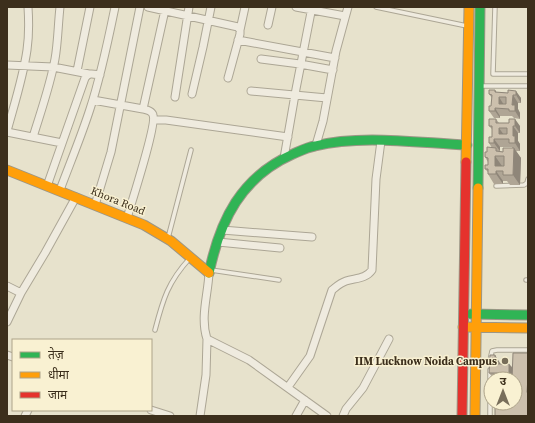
<svg xmlns="http://www.w3.org/2000/svg" width="535" height="423" font-family="'Source Serif 4','Noto Sans Devanagari',serif">
	<rect width="100%" height="100%" fill="#e7e2cc"/>
	<g fill="none" stroke-linecap="round" stroke-linejoin="round">
		<defs>
			<path id="lane" d="M 376,7 L 467,26
				M 495,7 L 493,74 L 528,74
				M 481,86 L 528,86
				M 496,186 L 524,185 L 527,183 L 528,179
				M 168,238 L 191,150
				M 211,270 L 279,280
				M 526,280 L 528,280
				M 155,330 C 163,299 168,282 190,258
				M 490,360 L 492,351 L 497,350 L 528,350
				M 490,416 L 490,370"/>
			<path id="street" d="M 148,7 L 238,27 L 240,30 L 240,34 L 228,78
				M 296,7 L 345,16
				M 268,25 L 272,7
				M 240,30 L 245,7
				M 238,40 L 335,58
				M 261,59 L 300,64 L 333,70
				M 7,65 L 53,67 L 89,74
				M 77,71 L 90,7
				M 251,91 L 327,98
				M 192,94 L 203,47 L 211,7
				M 175,97 L 189,7
				M 93,100 L 143,109 C 147,110 152,111 153,115 C 157,124 131,204 127,218
				M 143,109 L 165,10
				M 154,120 L 166,120 L 288,137
				M 7,131 C 14,105 23,78 27,50 C 29,36 29,22 28,7
				M 7,132 L 62,143
				M 33,137 C 41,111 50,86 55,59 C 58,42 58,25 60,7
				M 316,145 L 323,121 L 336,51 L 348,7
				M 284,158 L 296,89 L 312,7
				M 47,186 L 85,78 C 89,72 93,74 100,75
				M 60,190 C 70,163 81,137 90,109 C 101,76 108,41 115,7
				M 95,205 L 111,152 L 140,7
				M 222,230 L 312,237
				M 218,242 L 280,248
				M 209,273 C 208,295 200,317 207,339 L 249,360 L 327,416
				M 7,286 L 21,293
				M 7,322 L 21,293 L 45,253 L 76,197
				M 7,355 L 13,357
				M 288,387 L 310,356 L 332,290 C 336,287 340,283 346,281 C 355,278 366,279 372,270 L 376,179 L 381,141
				M 151,410 L 170,416
				M 25,416 L 28,410
				M 200,416 L 206,375 L 207,339
				M 296,416 L 305,400
				M 343,416 L 346,409 L 363,388 L 389,339"/>
			<path id="fast" d="M 478,188 L 480,7
				M 209,273 C 220,220 241,177 293,154 C 300,151 308,147 315,146 C 361,134 420,143 467,145
				M 471,314 L 528,315"/>
			<path id="slow" d="M 466,162 L 469,7
				M 7,170 L 144,225 L 171,241 L 209,273
				M 463,327 L 528,328
				M 475,416 L 478,188"/>
			<path id="jam" d="M 462,416 L 466,162"/>
		</defs>
		<use href="#lane" stroke="#aca695" stroke-width="5.5"/>
		<use href="#street" stroke="#aca695" stroke-width="9"/>
		<use href="#fast" stroke="#9c9686" stroke-width="11"/>
		<use href="#slow" stroke="#9c9686" stroke-width="11"/>
		<use href="#jam" stroke="#9c9686" stroke-width="11"/>
		<use href="#lane" stroke="#efebdf" stroke-width="3.5"/>
		<use href="#street" stroke="#efebdf" stroke-width="7"/>
		<use href="#fast" stroke="#30b455" stroke-width="9"/>
		<use href="#slow" stroke="#ff9f0a" stroke-width="9"/>
		<use href="#jam" stroke="#e5322d" stroke-width="9"/>
	</g>
	<path fill="#afa595" fill-rule="evenodd" d="M 508,90 L 521,98 L 521,103 L 518,103 L 518,109 L 520,113 L 520,119 L 514,118 L 512,116 L 500,116 L 500,118 L 494,118 L 489,111 L 491,106 L 492,98 L 489,94 L 497,92 L 508,93 Z
		M 496,119 L 499,123 L 520,126 L 520,133 L 518,133 L 518,141 L 520,144 L 520,151 L 516,151 L 521,158 L 520,185 L 510,185 L 507,181 L 503,181 L 503,184 L 494,184 L 488,174 L 488,172 L 485,169 L 488,165 L 488,162 L 485,157 L 487,152 L 492,148 L 489,143 L 492,137 L 492,129 L 489,126 ZM 500,147 L 512,147 L 512,148 L 503,152 L 498,151 L 500,151 Z
		M 528,353 L 528,416 L 515,387 L 515,379 L 494,379 L 489,373 L 495,355 L 500,364 L 509,364 L 513,368 Z"/>
	<path fill="#8f8679" d="M 495,90 L 500,97 L 499,97 L 504,105 L 499,104 L 495,92 Z
		M 516,91 L 521,98 L 521,103 L 516,95 Z
		M 513,95 L 518,103 L 518,109 L 520,113 L 520,119 L 515,111 L 512,105 Z
		M 495,108 L 500,116 L 500,118 L 495,111 Z
		M 515,119 L 520,126 L 520,133 L 515,126 Z
		M 513,126 L 518,133 L 518,141 L 520,144 L 520,151 L 515,143 L 513,136 Z
		M 499,128 L 504,135 L 499,134 Z
		M 494,139 L 500,147 L 500,151 L 494,143 Z
		M 514,148 L 521,158 L 520,185 L 513,175 Z
		M 495,156 L 502,166 L 495,166 Z
		M 496,171 L 503,181 L 503,184 L 496,174 Z
		M 495,355 L 500,363 L 500,371 L 495,364 Z
		M 509,364 L 515,371 L 514,379 L 509,373 Z
		M 528,376 L 528,394 L 527,392 Z"/>
	<path fill="#ccc0ad" stroke="#8f8679" fill-rule="evenodd" d="M 489,90 L 495,90 L 495,92 L 508,93 L 508,90 L 516,91 L 516,95 L 513,95 L 512,105 L 515,105 L 515,111 L 509,111 L 509,109 L 495,108 L 495,111 L 489,111 L 489,106 L 491,106 L 492,95 L 489,94 ZM 499,97 L 506,97 L 506,104 L 499,104 Z
		M 489,119 L 496,119 L 496,123 L 509,123 L 509,119 L 515,119 L 515,126 L 513,126 L 513,136 L 515,136 L 515,143 L 509,143 L 509,139 L 494,139 L 494,143 L 489,143 L 489,137 L 492,137 L 492,126 L 489,126 ZM 499,128 L 507,128 L 507,134 L 499,134 Z
		M 487,147 L 496,148 L 496,151 L 503,152 L 503,148 L 514,148 L 513,175 L 503,175 L 503,171 L 496,171 L 496,174 L 488,174 L 488,169 L 485,169 L 485,165 L 488,165 L 488,158 L 485,157 L 485,152 L 487,152 ZM 495,156 L 504,156 L 504,166 L 495,166 Z
		M 513,353 L 528,353 L 528,377 L 527,392 L 528,394 L 528,416 L 495,416 L 495,403 L 515,403 L 515,389 L 517,389 L 517,383 L 515,383 L 515,379 L 512,379 Z
		M 490,355 L 495,355 L 495,364 L 509,364 L 509,373 L 489,373 Z"/>
	<circle fill="#786e5a" stroke="#f9f1d2" stroke-width="1.5" cx="505" cy="361" r="4"/>
	<g text-anchor="middle" dominant-baseline="central" stroke-width="3" stroke-linejoin="round" paint-order="stroke">
		<g font-size="11" fill="#3c2f1c" stroke="#f9f1d2">
			<text transform="translate(118 201) rotate(22)">Khora Road</text>
		</g>
		<g font-size="11" font-weight="bold" fill="#3c2f1c" stroke="#f9f1d2" text-anchor="end">
			<text x="497" y="361">IIM Lucknow Noida Campus</text>
		</g>
	</g>
	<rect width="535" height="423" fill="none" stroke="#3c2f1c" stroke-width="16"/>
	<rect x="12" y="339" width="140" height="72" fill="#f9f1d2" stroke="#ada389"/>
	<rect x="20" y="352" width="20" height="6" fill="#30b455" stroke="#ada389"/>
	<text x="48" y="359" font-size="12" fill="#3c2f1c">तेज़</text>
	<rect x="20" y="372" width="20" height="6" fill="#ff9f0a" stroke="#ada389"/>
	<text x="48" y="379" font-size="12" fill="#3c2f1c">धीमा</text>
	<rect x="20" y="392" width="20" height="6" fill="#e5322d" stroke="#ada389"/>
	<text x="48" y="399" font-size="12" fill="#3c2f1c">जाम</text>
	<g transform="translate(503 391)"><circle r="19" fill="#f9f1d2" stroke="#ada389"/>
	<path d="M0-3L7 15L0 10L-7 15Z" fill="#786e5a"/>
	<text y="-6" font-size="11" font-weight="bold" text-anchor="middle" fill="#3c2f1c">उ</text>
	</g>
</svg>
